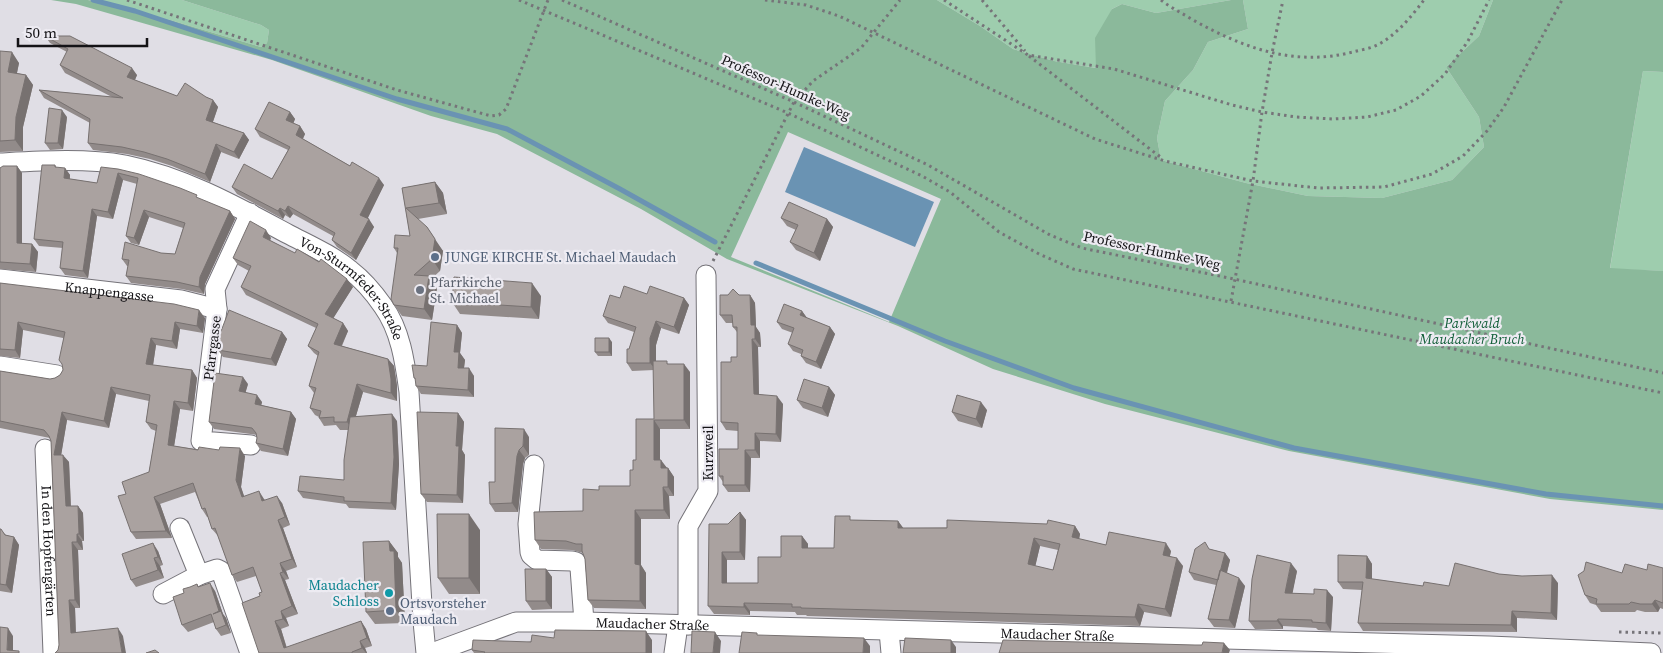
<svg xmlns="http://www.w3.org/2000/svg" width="1663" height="653" font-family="'Source Serif 4',serif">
	<rect width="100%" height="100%" fill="#e0dee5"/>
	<path fill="#9ecdae" d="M 88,0 L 182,0 L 261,25 L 269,30 L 267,43 L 261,47 L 170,20 Z
		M 937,0 L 1231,0 L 1156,13 L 1122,4 L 1112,9 L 1097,68 L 1054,61 L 1013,49 L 980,26 Z
		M 1243,0 L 1493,0 L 1479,36 L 1446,67 L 1479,117 L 1484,147 L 1452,180 L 1382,198 L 1308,196 L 1246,183 L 1161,160 L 1157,138 L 1165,101 L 1193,70 L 1208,42 L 1248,29 Z
		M 1643,71 L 1663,72 L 1663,271 L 1610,269 Z"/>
	<path fill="#8bb99b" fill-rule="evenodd" d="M 51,0 L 88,0 L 170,20 L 261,47 L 267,43 L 269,30 L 261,25 L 182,0 L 937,0 L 980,26 L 1013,49 L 1054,61 L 1096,68 L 1095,38 L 1112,9 L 1122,4 L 1156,13 L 1231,0 L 1243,0 L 1248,29 L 1208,42 L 1193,70 L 1165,101 L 1157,138 L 1161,160 L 1246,183 L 1308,196 L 1382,198 L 1452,180 L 1484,147 L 1479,117 L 1446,67 L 1479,36 L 1493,0 L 1663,0 L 1663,72 L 1643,71 L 1610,268 L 1663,271 L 1663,510 L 1550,499 L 1289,451 L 1105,404 L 993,369 L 898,326 L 727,259 L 641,209 L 497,134 L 431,116 L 272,60 L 76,4 ZM 788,132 L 941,199 L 889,322 L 731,257 Z"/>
	<path fill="#6a93b3" d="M 804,147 L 934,202 L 915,247 L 785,192 Z"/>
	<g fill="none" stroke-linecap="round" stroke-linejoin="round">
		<path stroke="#6a93b3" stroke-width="5" d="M 93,0 L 135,11 L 397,99 L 507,129 L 620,189 L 715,242
			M 756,263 L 945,341 L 1074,388 L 1294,448 L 1546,494 L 1663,506"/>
		<defs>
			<g id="minor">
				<path id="s1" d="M 0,163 C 39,161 86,158 125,165 C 184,177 236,206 288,234 C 309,245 332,255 350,270 C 363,280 374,293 383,306 C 401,331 405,363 409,392 L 423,621 L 426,653"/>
				<path d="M 250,213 L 215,289 L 217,309 L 201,441 L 251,445"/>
				<path id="s2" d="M 0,279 L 181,300 L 217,309"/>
				<path d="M 0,366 L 57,375"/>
				<path id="s3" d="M 45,449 L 53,653"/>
				<path d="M 534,465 L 528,524 L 530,552 L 531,555 L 537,560 L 572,561 L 576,562 L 580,568 L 584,622"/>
				<path d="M 180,528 L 199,575 L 217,569 L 221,571 L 250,653"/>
				<path d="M 163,594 L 199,575"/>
				<path d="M 688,625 L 688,526 L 708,491 L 706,275"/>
				<path d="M 889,631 L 891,653"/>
				<path id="s4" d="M 432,653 L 516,622 L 584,622 L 1489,646 L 1651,653"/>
				<path d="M 674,653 L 678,625"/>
			</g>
		</defs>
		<use href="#minor" stroke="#757379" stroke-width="21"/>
		<path stroke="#767479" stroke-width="3" stroke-dasharray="2.5 4" stroke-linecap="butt" d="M 127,0 L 397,90 L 491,116 L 499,115 L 506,109 L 548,0
			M 519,0 L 788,113 L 922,176 L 950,192 L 999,232 L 1039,254 L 1073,269 L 1663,393
			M 562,0 L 794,102 L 928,165 L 1050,235 L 1082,248 L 1234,279 L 1663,373
			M 765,0 L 806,5 L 839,16 L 1095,139 L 1165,161 L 1253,181 L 1318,188 L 1384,187 L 1432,174 L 1463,156 L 1487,131 L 1504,107 L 1562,0
			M 944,0 L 1028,55 L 1114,69 L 1232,105 L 1262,112 L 1296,117 L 1333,119 L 1367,117 L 1396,110 L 1421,96 L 1445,74 L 1468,41 L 1489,0
			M 982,0 L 1025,51
			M 1161,0 C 1171,8 1182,13 1193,20 C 1244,48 1294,67 1353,52 C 1360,50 1368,49 1375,46 C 1395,37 1411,17 1424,0
			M 1029,56 L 1163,159
			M 713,261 L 794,102 L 813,81 L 861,48 L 900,0
			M 1231,301 L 1253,181 L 1262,112 L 1272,53 L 1283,0
			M 1619,632 L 1663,633"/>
		<use href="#minor" stroke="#fff" stroke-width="19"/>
	</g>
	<path fill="#928b8a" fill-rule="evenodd" d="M 45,36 L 137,75 L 135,80 L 177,96 L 206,97 L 213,100 L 218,107 L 213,122 L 244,133 L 249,140 L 239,159 L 221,152 L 210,182 L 172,166 L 150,159 L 127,154 L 93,150 L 88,143 L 90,123 L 44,98 L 39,90 L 112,97 L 65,73 L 60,65 L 67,52 L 50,43 Z
		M 0,51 L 19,63 L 17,73 L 26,75 L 33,85 L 23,127 L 23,151 L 0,152 Z
		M 290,112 L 295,119 L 293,123 L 300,126 L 305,134 L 303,139 L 384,185 L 367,218 L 374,227 L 356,260 L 337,247 L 332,240 L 333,236 L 293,214 L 290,218 L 285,215 L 283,219 L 237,194 L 232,187 L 272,179 L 288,150 L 260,137 L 255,129 Z
		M 67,117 L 63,149 L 50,150 L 45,143 Z
		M 55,165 L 57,168 L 65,168 L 70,175 L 70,179 L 97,183 L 118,169 L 199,199 L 230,211 L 235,219 L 205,284 L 204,294 L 182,289 L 131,283 L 126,276 L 128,266 L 127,266 L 122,259 L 161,253 L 175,254 L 183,228 L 149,217 L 139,245 L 131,243 L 126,236 L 137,184 L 123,180 L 113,219 L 97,216 L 88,278 L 65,275 L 60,268 L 63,248 L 39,246 L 34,239 Z
		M 17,166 L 22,173 L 22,244 L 32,244 L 38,252 L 36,272 L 0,269 L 0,168 Z
		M 435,182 L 443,193 L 447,214 L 418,219 L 443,251 L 440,271 L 431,279 L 437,288 L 432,320 L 402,316 L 394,305 L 397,253 L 394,248 L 410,236 L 402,188 Z
		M 781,218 L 827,219 L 833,227 L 820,261 L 796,250 L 790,242 L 796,230 L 787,226 Z
		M 271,238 L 270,240 L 353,287 L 333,318 L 343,323 L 348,331 L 342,346 L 388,359 L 394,366 L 397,386 L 397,401 L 363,392 L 356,416 L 397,421 L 399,464 L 396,510 L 349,508 L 346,504 L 303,498 L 298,491 L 344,480 L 348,430 L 340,430 L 336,425 L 324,426 L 319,418 L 319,417 L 315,415 L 310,408 L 314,393 L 309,386 L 318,356 L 314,353 L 308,346 L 316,328 L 246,295 L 241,287 L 249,271 L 238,265 L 233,258 Z
		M 0,283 L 205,318 L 203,333 L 180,329 L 177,349 L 156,345 L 153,365 L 192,370 L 197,378 L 193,411 L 180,409 L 174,446 L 245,456 L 241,487 L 244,496 L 264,499 L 265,500 L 282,503 L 290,525 L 283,528 L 297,567 L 286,571 L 289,579 L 285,580 L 298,614 L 286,618 L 289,626 L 281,629 L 287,648 L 361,621 L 366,629 L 372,646 L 365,648 L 367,653 L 259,653 L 260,596 L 262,592 L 256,576 L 237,582 L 232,575 L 218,536 L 212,529 L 208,517 L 207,517 L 202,509 L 195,492 L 160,504 L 172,538 L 136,539 L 131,532 L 126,494 L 149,472 L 156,431 L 151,429 L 146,422 L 149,401 L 116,394 L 109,428 L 67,420 L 61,455 L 69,462 L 71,506 L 78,506 L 83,513 L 84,541 L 82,541 L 83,550 L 78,550 L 80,608 L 75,608 L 76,633 L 123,636 L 58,650 L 59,645 L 51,441 L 50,438 L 0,428 L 0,430 L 0,371 L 50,379 L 55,378 L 60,375 L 63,370 L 63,338 L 23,330 L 20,358 L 0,356 Z
		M 647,294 L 684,298 L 689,305 L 679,334 L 661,328 L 656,345 L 656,361 L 669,364 L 690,372 L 690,429 L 660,429 L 660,460 L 667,468 L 668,468 L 674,477 L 674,496 L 669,496 L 670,519 L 641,519 L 641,565 L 646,573 L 646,609 L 594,608 L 588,600 L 585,559 L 583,553 L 572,550 L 541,549 L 535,540 L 583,511 L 599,490 L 630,486 L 636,460 L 654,419 L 654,370 L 632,371 L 627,363 L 629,349 L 634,332 L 608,323 L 603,316 L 620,298 Z
		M 739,295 L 750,295 L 755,303 L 756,327 L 760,333 L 761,347 L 758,347 L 759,395 L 783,404 L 781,442 L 760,441 L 760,458 L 751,458 L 750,492 L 728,492 L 723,485 L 723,482 L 719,476 L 738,449 L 738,431 L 726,430 L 721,422 L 731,362 L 737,357 L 737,332 L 733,327 L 733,323 L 726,323 L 720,315 Z
		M 541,296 L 539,319 L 460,314 L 452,302 Z
		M 802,311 L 807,318 L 830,327 L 835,334 L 821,369 L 806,363 L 801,356 L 801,354 L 793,351 L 788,344 L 793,333 L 782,329 L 777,322 Z
		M 457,325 L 462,333 L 460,353 L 465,360 L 464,368 L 474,376 L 474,397 L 421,394 L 416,386 L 416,380 L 414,378 L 427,366 Z
		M 282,332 L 287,339 L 276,366 L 223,357 L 218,350 Z
		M 612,342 L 612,356 L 598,356 L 595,352 Z
		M 248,384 L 245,393 L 262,402 L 261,405 L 291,412 L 296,419 L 288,456 L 261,451 L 256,443 L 257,438 L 257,435 L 214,429 L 209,422 Z
		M 829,387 L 835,395 L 828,417 L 803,408 L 797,400 Z
		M 987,410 L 982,428 L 958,421 L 952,412 Z
		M 458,413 L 464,422 L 462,450 L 465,455 L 463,503 L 427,502 L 421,494 Z
		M 529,437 L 529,455 L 525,458 L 523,464 L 518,512 L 495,512 L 490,504 L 495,482 Z
		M 740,512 L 746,520 L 745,560 L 727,560 L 727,583 L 758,583 L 781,557 L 802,536 L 808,544 L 808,548 L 834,548 L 853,520 L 898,521 L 903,528 L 1075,526 L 1080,534 L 1079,539 L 1106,545 L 1171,551 L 1170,556 L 1183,566 L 1171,617 L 1144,612 L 1140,626 L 807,616 L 806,615 L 797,615 L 795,612 L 750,611 L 750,615 L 714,614 L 708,606 L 728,524 ZM 1040,546 L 1058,550 L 1053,570 L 1035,566 Z
		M 0,529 L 6,535 L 14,537 L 19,545 L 12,593 L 0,591 Z
		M 480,530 L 480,594 L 449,594 L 438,578 Z
		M 389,541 L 398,553 L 398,557 L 402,563 L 405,623 L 375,624 L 366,612 Z
		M 1210,549 L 1225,553 L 1230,560 L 1227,573 L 1245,586 L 1235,628 L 1214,627 L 1208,619 L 1216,585 L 1194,580 L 1189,572 Z
		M 158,551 L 163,565 L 160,566 L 164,578 L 136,587 L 131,580 Z
		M 1367,556 L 1372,564 L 1372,579 L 1423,586 L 1449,586 L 1499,574 L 1558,583 L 1557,620 L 1517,618 L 1517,632 L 1363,631 L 1358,623 L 1362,590 L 1343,589 L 1338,582 Z
		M 1663,568 L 1663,609 L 1660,608 L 1658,612 L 1645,612 L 1637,610 L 1635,612 L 1601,612 L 1596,605 L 1590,603 L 1585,595 L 1647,570 Z
		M 546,569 L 552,577 L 552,609 L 532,610 L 526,601 Z
		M 1297,571 L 1292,593 L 1333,597 L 1331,631 L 1318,630 L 1316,628 L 1283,626 L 1283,629 L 1255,629 L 1249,621 Z
		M 197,584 L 199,587 L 215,591 L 223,614 L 226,618 L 231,633 L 221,636 L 216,629 L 214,622 L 188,632 L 182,625 L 184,593 Z
		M 554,638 L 652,640 L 652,653 L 474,653 L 472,650 Z"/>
	<path fill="#777170" d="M 12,52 L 19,63 L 15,82 L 8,72 Z
		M 132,68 L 137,75 L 133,84 L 127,77 Z
		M 26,75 L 33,85 L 23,127 L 23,151 L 15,140 L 16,117 Z
		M 213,100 L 218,107 L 211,127 L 206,120 Z
		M 62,110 L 67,117 L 63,149 L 58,143 Z
		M 290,112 L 295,119 L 292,127 L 286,120 Z
		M 300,126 L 305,134 L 301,142 L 296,135 Z
		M 244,133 L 249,140 L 239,159 L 234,152 Z
		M 216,144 L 221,152 L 210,182 L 205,174 Z
		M 17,166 L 22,173 L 22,251 L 17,243 Z
		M 65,168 L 70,175 L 69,185 L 64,178 Z
		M 118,173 L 123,180 L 113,219 L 108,212 Z
		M 379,178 L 384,185 L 366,222 L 360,215 Z
		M 435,182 L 443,193 L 447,214 L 439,203 Z
		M 288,206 L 293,214 L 290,218 L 285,211 Z
		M 280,208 L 285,215 L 283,219 L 278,211 Z
		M 92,209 L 97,216 L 88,278 L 83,271 Z
		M 144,210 L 149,217 L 139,245 L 134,238 Z
		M 230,211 L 235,219 L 205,284 L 204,294 L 199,287 L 200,277 Z
		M 369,219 L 374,227 L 356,260 L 351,253 Z
		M 827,219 L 833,227 L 820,261 L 814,253 Z
		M 427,227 L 443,251 L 440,271 L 432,259 Z
		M 266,230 L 271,238 L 268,245 L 263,237 Z
		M 32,244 L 38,252 L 36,272 L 30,264 Z
		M 429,276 L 437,288 L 432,320 L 424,309 Z
		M 347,279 L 353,287 L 331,322 L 325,314 Z
		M 532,283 L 541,296 L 539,319 L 531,307 Z
		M 750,295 L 755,303 L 756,327 L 760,333 L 761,347 L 755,339 L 751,325 Z
		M 684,298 L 689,305 L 679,334 L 674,327 Z
		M 199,310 L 205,318 L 203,333 L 197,326 Z
		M 802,311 L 807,318 L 800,315 Z
		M 656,321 L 661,328 L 656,345 L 656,370 L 650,363 L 650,338 Z
		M 18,322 L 23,330 L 20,358 L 15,350 Z
		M 175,322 L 180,329 L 177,349 L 172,341 Z
		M 343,323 L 348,331 L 339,351 L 334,344 Z
		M 457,325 L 462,333 L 460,353 L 465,360 L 463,375 L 458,368 L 454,352 Z
		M 830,327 L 835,334 L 821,369 L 816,362 Z
		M 282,332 L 287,339 L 276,366 L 271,359 Z
		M 151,338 L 156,345 L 152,372 L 146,364 Z
		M 609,338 L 612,342 L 612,356 L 609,352 Z
		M 752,339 L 758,347 L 759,402 L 754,394 Z
		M 388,359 L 394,366 L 397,386 L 397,401 L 391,393 Z
		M 684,364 L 690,372 L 690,429 L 684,420 Z
		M 469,368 L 474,376 L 474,397 L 468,390 Z
		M 192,370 L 197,378 L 193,411 L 188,403 Z
		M 243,377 L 248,384 L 244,398 L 239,391 Z
		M 357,384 L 363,392 L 352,429 L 347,422 Z
		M 111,387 L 116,394 L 109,428 L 104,421 Z
		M 829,387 L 835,395 L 828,417 L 822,408 Z
		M 257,395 L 262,402 L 260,411 L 255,404 Z
		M 777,396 L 783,404 L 781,442 L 776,434 Z
		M 174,401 L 180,409 L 173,453 L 168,445 Z
		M 981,402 L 987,410 L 982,428 L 976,419 Z
		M 62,412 L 67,420 L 60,462 L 54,455 Z
		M 291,412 L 296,419 L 288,456 L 283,449 Z
		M 458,413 L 464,422 L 462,450 L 465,455 L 463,503 L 457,495 L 456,446 Z
		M 392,414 L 397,421 L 399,464 L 396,510 L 391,503 Z
		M 654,420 L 660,429 L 660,468 L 654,460 Z
		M 524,429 L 529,437 L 529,455 L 523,446 Z
		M 755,433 L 760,441 L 760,458 L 755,450 Z
		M 240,448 L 245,456 L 241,487 L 247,505 L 242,497 L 236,480 Z
		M 519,450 L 525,458 L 523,464 L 518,512 L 512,503 L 517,456 Z
		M 745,450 L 751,458 L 750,492 L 745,485 Z
		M 63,455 L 69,462 L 71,513 L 66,506 Z
		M 661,460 L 667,468 L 661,468 Z
		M 668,468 L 674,477 L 674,496 L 668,487 Z
		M 663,487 L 669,496 L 670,519 L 664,510 Z
		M 259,491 L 264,499 L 268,509 L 262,501 Z
		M 277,496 L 282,503 L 290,525 L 285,517 Z
		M 154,497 L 160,504 L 172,538 L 166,531 Z
		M 78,506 L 83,513 L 84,541 L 79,534 Z
		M 635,510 L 641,519 L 641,565 L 646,573 L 646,609 L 640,601 L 635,564 Z
		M 740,512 L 746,520 L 745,560 L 740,552 Z
		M 469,514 L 480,530 L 480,594 L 469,578 Z
		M 278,520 L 283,528 L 297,567 L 292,559 Z
		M 898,521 L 904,529 L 898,528 Z
		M 1075,526 L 1080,534 L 1078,545 L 1072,537 Z
		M 77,534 L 82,541 L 83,550 L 77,542 Z
		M 802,536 L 808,544 L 808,556 L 802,548 Z
		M 14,537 L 19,545 L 12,593 L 6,585 Z
		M 1034,538 L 1040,546 L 1034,572 L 1028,564 Z
		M 389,541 L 398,553 L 398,557 L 402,563 L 405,623 L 396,610 L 390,551 Z
		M 72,542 L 78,550 L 80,608 L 75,600 Z
		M 153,543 L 158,551 L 163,565 L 158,557 Z
		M 1166,543 L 1171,551 L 1168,563 L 1163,555 Z
		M 722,552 L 727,560 L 727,591 L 722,583 Z
		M 1225,553 L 1230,560 L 1223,587 L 1218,580 Z
		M 1367,556 L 1372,564 L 1372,586 L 1366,578 Z
		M 154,558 L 160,566 L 164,578 L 158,570 Z
		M 1177,558 L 1183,566 L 1171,617 L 1165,609 Z
		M 280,563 L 286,571 L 289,579 L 283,572 Z
		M 1291,563 L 1297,571 L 1291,601 L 1285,593 Z
		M 546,569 L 552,577 L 552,609 L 546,601 Z
		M 280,573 L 285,580 L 298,614 L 292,606 Z
		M 1552,575 L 1558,583 L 1557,620 L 1551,613 Z
		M 1239,578 L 1245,586 L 1235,628 L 1229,620 Z
		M 210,583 L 215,591 L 223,614 L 226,618 L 231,633 L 226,625 L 219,611 Z
		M 1327,590 L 1333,597 L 1331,631 L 1326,623 Z
		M 69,600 L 75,608 L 76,641 L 71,633 Z
		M 1655,600 L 1660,608 L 1658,612 L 1652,604 Z
		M 744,603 L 750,611 L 750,615 L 744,607 Z
		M 1138,604 L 1144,612 L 1140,626 L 1135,617 Z
		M 281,611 L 286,618 L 289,626 L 283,619 Z
		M 1512,611 L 1517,618 L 1517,632 L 1511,625 Z
		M 1278,619 L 1283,626 L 1283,629 L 1277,621 Z
		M 275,621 L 281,629 L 288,653 L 284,648 Z
		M 361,621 L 366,629 L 372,646 L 367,638 Z
		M 8,628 L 13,636 L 13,653 L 7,650 Z
		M 118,628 L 123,636 L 126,653 L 122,653 Z
		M 646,631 L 652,640 L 652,653 L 646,653 Z
		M 715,632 L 721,641 L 720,653 L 713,653 Z
		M 864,638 L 870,646 L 870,653 L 863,653 Z
		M 951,640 L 956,647 L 956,653 L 951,653 Z
		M 360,641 L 365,648 L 367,653 L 366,653 L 362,648 Z
		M 1224,643 L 1230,650 L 1229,653 L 1222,653 Z"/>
	<path fill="#aaa2a0" stroke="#777170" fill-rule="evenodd" d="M 45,36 L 70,36 L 132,68 L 127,77 L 177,96 L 185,83 L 206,97 L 213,100 L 206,120 L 244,133 L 234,152 L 216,144 L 205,174 L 167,159 L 144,152 L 122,147 L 88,143 L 90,119 L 39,90 L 123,98 L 60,65 L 68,49 Z
		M 0,51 L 12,52 L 8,72 L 26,75 L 16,117 L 15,140 L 0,141 Z
		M 269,102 L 290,112 L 286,120 L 300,126 L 296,135 L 350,166 L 352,162 L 379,178 L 360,215 L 369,219 L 351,253 L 332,240 L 335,233 L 288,206 L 285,211 L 280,208 L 278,211 L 232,187 L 244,164 L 272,179 L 290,147 L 255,129 Z
		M 49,108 L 62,110 L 58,143 L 45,143 Z
		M 42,165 L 55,165 L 55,167 L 65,168 L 64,178 L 97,183 L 101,167 L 118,169 L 139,174 L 180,188 L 197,195 L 196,197 L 230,211 L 200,277 L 199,287 L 177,282 L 126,276 L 129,260 L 122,259 L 125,242 L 161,253 L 175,254 L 185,223 L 144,210 L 134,238 L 126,236 L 138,178 L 118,173 L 108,212 L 92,209 L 83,271 L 60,268 L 63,242 L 34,239 Z
		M 3,166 L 17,166 L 17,243 L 32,244 L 30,264 L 0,262 L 0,168 Z
		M 435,182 L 439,203 L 406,208 L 427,227 L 435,239 L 432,259 L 414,275 L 429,276 L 424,309 L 394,305 L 391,299 L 398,248 L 394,248 L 395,235 L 410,236 L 402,188 Z
		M 789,202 L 827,219 L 814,253 L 790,242 L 798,225 L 781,218 Z
		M 250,221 L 266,230 L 263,237 L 295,253 L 297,249 L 319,262 L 321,259 L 347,279 L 325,314 L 343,323 L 334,344 L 388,359 L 391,379 L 391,393 L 357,384 L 347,422 L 334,422 L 334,417 L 319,418 L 321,411 L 310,408 L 316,388 L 309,386 L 319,352 L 308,346 L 318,324 L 241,287 L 251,266 L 233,258 Z
		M 454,277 L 532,283 L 531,307 L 452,302 Z
		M 0,283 L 174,304 L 199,310 L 197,326 L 175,322 L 172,341 L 151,338 L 146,364 L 192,370 L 188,403 L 174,401 L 168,445 L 198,450 L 199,447 L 219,450 L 220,447 L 240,448 L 236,480 L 242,497 L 259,491 L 262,501 L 277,496 L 285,517 L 278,520 L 292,559 L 280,563 L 283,572 L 280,573 L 292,606 L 281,611 L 283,619 L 275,621 L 284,648 L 361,621 L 367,638 L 360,641 L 362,648 L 352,652 L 352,653 L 259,653 L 242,603 L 260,596 L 259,593 L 262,592 L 253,567 L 232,575 L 215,528 L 212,529 L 205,508 L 202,509 L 193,483 L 154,497 L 166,531 L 131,532 L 118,496 L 126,494 L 122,482 L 149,472 L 157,425 L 146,422 L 150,395 L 111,387 L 104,421 L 62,412 L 54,455 L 63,455 L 66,506 L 78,506 L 79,534 L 77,534 L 77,542 L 72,542 L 75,600 L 69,600 L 71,633 L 118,628 L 122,653 L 55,653 L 58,650 L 59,645 L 51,441 L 49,436 L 44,430 L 0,421 L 0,371 L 50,379 L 55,378 L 60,375 L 63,370 L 62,364 L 59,360 L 65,332 L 18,322 L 15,350 L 0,349 Z
		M 624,286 L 647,294 L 650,286 L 684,298 L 674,327 L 656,321 L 650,338 L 650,363 L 627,363 L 627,349 L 629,349 L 636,327 L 603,316 L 610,295 L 620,298 Z
		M 733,289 L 739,295 L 750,295 L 751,325 L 755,325 L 755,339 L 752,339 L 754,394 L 777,396 L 776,434 L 755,433 L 755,450 L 745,450 L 745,485 L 723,485 L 723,476 L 719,476 L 719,449 L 738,449 L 738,423 L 721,422 L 721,362 L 731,362 L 731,357 L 737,357 L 737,327 L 733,327 L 732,315 L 720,315 L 720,295 L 728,295 Z
		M 784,304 L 802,311 L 800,315 L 830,327 L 816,362 L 801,356 L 803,350 L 788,344 L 794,328 L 777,322 Z
		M 229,310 L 282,332 L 271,359 L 218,350 L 220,334 Z
		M 431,322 L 457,325 L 454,352 L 459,352 L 458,368 L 469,368 L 468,390 L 416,386 L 415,378 L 414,378 L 412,365 L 427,366 Z
		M 595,338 L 609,338 L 609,352 L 595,352 Z
		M 653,361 L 667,361 L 667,364 L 684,364 L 684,420 L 654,420 L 654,460 L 661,460 L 661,468 L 668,468 L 668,487 L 663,487 L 664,510 L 635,510 L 635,564 L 640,565 L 640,601 L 588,600 L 585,559 L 582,551 L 582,544 L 576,544 L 566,541 L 535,540 L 534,512 L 583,511 L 583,489 L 599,490 L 599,486 L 630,486 L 630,470 L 633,470 L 633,460 L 636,460 L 636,419 L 654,419 Z
		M 215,373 L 243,377 L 239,391 L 257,395 L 255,404 L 291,412 L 283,449 L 256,443 L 257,438 L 256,433 L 252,428 L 209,422 Z
		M 804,379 L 829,387 L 822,408 L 797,400 Z
		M 957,395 L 981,402 L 976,419 L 952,412 Z
		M 417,412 L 458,413 L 456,446 L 459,446 L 457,495 L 421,494 Z
		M 392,414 L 394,457 L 391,503 L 344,501 L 344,497 L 298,491 L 300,476 L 344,480 L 344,460 L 350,417 Z
		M 495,428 L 524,429 L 523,446 L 519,450 L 517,456 L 512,503 L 490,504 L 489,482 L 495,482 Z
		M 740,512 L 740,552 L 722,552 L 722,583 L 758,583 L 758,557 L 781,557 L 781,536 L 802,536 L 802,548 L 834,548 L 835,516 L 850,516 L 850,520 L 898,521 L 898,528 L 947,528 L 947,520 L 1047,524 L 1048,520 L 1075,526 L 1072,537 L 1106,545 L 1109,532 L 1166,543 L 1163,555 L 1177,558 L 1165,609 L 1138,604 L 1135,617 L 801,608 L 801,607 L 792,607 L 792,604 L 744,603 L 744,607 L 708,606 L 709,524 L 728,524 ZM 1034,538 L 1060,544 L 1053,570 L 1028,564 Z
		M 437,514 L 469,514 L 469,578 L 438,578 Z
		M 0,529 L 1,529 L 5,535 L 14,537 L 6,585 L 0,584 Z
		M 389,541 L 390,551 L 394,551 L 396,610 L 366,612 L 363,542 Z
		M 1205,542 L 1209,549 L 1225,553 L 1218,580 L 1189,572 L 1195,549 Z
		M 153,543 L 158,557 L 154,558 L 158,570 L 131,580 L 122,554 Z
		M 1257,555 L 1291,563 L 1285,593 L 1314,594 L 1314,589 L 1327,590 L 1326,623 L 1312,622 L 1312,620 L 1278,619 L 1277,621 L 1249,621 L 1252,579 Z
		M 1338,555 L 1367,556 L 1366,578 L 1423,586 L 1424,582 L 1449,586 L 1455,563 L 1499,574 L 1522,576 L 1552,575 L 1551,613 L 1512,611 L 1511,625 L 1358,623 L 1363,582 L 1338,582 Z
		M 1586,562 L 1622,573 L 1625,564 L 1647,570 L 1648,564 L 1663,568 L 1663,603 L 1655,600 L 1652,604 L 1640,604 L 1631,602 L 1629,604 L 1596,604 L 1597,599 L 1585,595 L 1578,575 L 1584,571 Z
		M 525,569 L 546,569 L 546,601 L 526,601 Z
		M 1220,570 L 1239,578 L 1229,620 L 1208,619 Z
		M 210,583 L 219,611 L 213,614 L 221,611 L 226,625 L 216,629 L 211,614 L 182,625 L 173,597 L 184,593 L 183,589 L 190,587 L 197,584 L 198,587 Z
		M 0,627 L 8,628 L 7,650 L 19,651 L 19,653 L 0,653 Z
		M 555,630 L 646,631 L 646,653 L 484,653 L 485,652 L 472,650 L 473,640 L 531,642 L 532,635 L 554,638 Z
		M 692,631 L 715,632 L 713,653 L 691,653 Z
		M 742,632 L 757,633 L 757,635 L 864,638 L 863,653 L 739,653 Z
		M 905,638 L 951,640 L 951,653 L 903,653 Z
		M 1003,640 L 1195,645 L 1202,645 L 1203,642 L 1224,643 L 1222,653 L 999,653 Z
		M 155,650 L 159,653 L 146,653 Z"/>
	<g fill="#5c6f8a" stroke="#edebf2" stroke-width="2">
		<circle cx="435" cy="257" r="5"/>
		<circle cx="390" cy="611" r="5"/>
	</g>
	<circle fill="#6b7280" stroke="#edebf2" stroke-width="2" cx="420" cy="290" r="5"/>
	<circle fill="#0f9aa8" stroke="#edebf2" stroke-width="2" cx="389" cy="593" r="5"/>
	<g text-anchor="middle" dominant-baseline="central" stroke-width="4.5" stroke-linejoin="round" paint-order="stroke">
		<g font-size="14" fill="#141316" stroke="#edebf2">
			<text transform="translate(786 87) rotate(24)">Professor-Humke-Weg</text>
			<text transform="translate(1152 250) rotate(12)">Professor-Humke-Weg</text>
			<text stroke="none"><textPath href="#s1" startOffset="389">Von-Sturmfeder-Straße</textPath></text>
			<text stroke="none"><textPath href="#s2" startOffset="110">Knappengasse</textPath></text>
			<text transform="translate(212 348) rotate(-83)">Pfarrgasse</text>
			<text transform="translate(708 453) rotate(-90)">Kurzweil</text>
			<text stroke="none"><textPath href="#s3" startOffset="102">In den Hopfengärten</textPath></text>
			<text stroke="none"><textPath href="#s4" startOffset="226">Maudacher Straße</textPath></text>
			<text stroke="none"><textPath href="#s4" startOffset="631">Maudacher Straße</textPath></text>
		</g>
		<g font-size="14" fill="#4e5e75" stroke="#edebf2" text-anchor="start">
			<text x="445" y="257">JUNGE KIRCHE St. Michael Maudach</text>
			<text x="400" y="603">Ortsvorsteher<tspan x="400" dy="16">Maudach</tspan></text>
		</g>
		<g font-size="14" fill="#5b616d" stroke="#edebf2" text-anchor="start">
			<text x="430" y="282">Pfarrkirche<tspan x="430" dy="16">St. Michael</tspan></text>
		</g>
		<g font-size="14" font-style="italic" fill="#125f39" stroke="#edebf2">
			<text x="1472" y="323">Parkwald<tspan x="1472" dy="16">Maudacher Bruch</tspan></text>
		</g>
		<g font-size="14" fill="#0d838f" stroke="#edebf2" text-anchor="end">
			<text x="379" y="585">Maudacher<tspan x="379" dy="16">Schloss</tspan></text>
		</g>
	</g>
	<path d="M18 38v8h129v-8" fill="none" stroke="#141316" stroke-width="2.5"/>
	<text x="25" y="38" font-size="15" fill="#141316" stroke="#edebf2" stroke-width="4" paint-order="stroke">50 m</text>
</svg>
